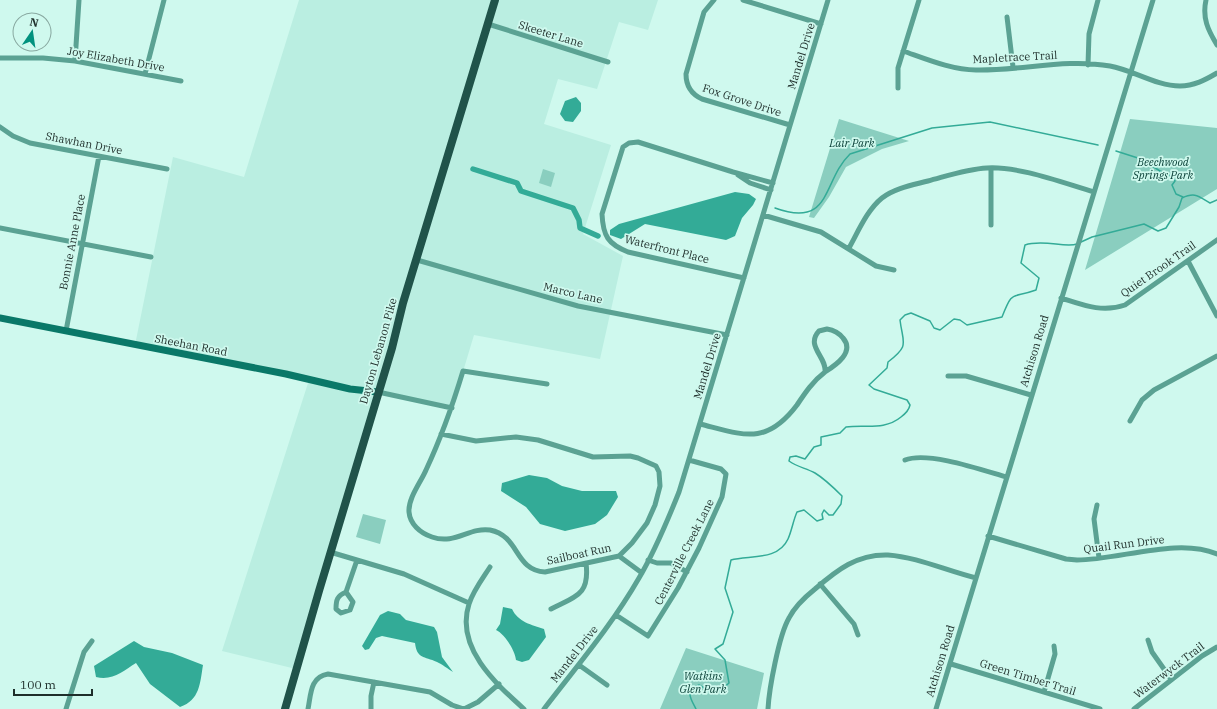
<svg xmlns="http://www.w3.org/2000/svg" width="1217" height="709" font-family="'IBM Plex Serif',serif">
	<rect width="100%" height="100%" fill="#cff9ee"/>
	<path fill="#baeee1" d="M 299,0 L 658,0 L 648,30 L 619,22 L 597,89 L 558,79 L 544,124 L 611,145 L 583,234 L 623,256 L 600,359 L 474,335 L 452,408 L 378,392 L 296,669 L 222,651 L 309,380 L 135,345 L 173,157 L 244,177 Z"/>
	<path fill="#8acebf" d="M 839,119 L 909,141 L 882,149 L 846,167 L 829,197 L 814,218 L 809,217 Z
		M 1130,119 L 1217,128 L 1217,189 L 1085,270 Z
		M 543,169 L 555,173 L 551,187 L 539,183 Z
		M 363,514 L 386,520 L 380,544 L 356,537 Z
		M 686,648 L 764,673 L 757,709 L 660,709 Z"/>
	<path fill="#33ab97" d="M 576,97 L 581,103 L 581,111 L 573,122 L 565,121 L 560,114 L 565,101 Z
		M 735,192 L 749,194 L 756,199 L 753,205 L 742,218 L 735,236 L 726,240 L 645,224 L 621,239 L 610,235 L 610,230 L 619,224 Z
		M 529,475 L 547,478 L 562,486 L 582,491 L 616,491 L 618,497 L 607,515 L 595,524 L 565,531 L 540,524 L 526,507 L 501,491 L 502,483 Z
		M 503,607 L 512,609 C 518,622 532,625 544,629 L 546,637 L 529,660 L 522,662 L 516,660 C 515,651 505,634 496,630 L 500,624 Z
		M 388,611 L 400,614 L 406,620 L 434,627 L 437,632 L 442,657 L 453,672 C 448,669 442,664 437,662 C 424,656 417,659 415,643 L 382,636 L 376,638 L 369,649 L 365,650 L 362,646 L 380,615 Z
		M 134,641 L 144,647 L 172,653 L 203,665 C 200,683 200,700 180,707 L 150,684 L 136,663 C 123,671 113,681 96,677 L 94,666 Z"/>
	<g fill="none" stroke-linecap="round" stroke-linejoin="round">
		<path stroke="#33ab97" stroke-width="1.5" d="M 1116,151 L 1141,159 L 1160,171 L 1172,176 L 1175,181 L 1172,185 L 1176,194 L 1183,197
			M 775,208 C 832,229 822,181 850,154 L 932,128 L 990,122 L 1098,145
			M 1081,242 L 1092,237 L 1144,224 L 1158,231 L 1166,228 L 1179,207 L 1182,198 C 1195,192 1198,196 1210,203 L 1217,200
			M 696,709 C 691,699 684,690 699,685 L 709,691 L 722,689 L 729,683 L 725,660 L 715,649 L 723,644 L 733,612 L 725,588 L 731,560 C 749,555 778,561 788,539 C 792,530 793,521 797,512 L 804,510 L 817,521 L 823,519 L 822,514 L 824,510 L 829,515 L 833,515 L 841,504 L 842,496 C 834,488 825,479 815,473 C 806,468 797,467 789,461 L 790,457 L 796,456 L 805,459 L 814,447 L 821,445 L 821,437 L 840,433 L 846,427 C 865,424 884,431 901,417 C 905,414 909,410 910,405 L 907,400 L 874,389 L 869,385 L 887,368 L 888,362 C 910,345 903,344 900,320 L 905,315 L 911,313 L 930,321 L 934,328 L 940,330 L 954,319 L 960,320 L 967,325 L 1002,317 C 1013,289 1011,299 1036,290 L 1039,278 L 1021,263 L 1025,245 C 1043,239 1065,248 1077,244"/>
		<path stroke="#33ab97" stroke-width="5.5" d="M 473,169 L 517,183 L 521,191 L 573,208 L 579,220 L 580,228 L 598,236"/>
		<path stroke="#5ba293" stroke-width="5" d="M 714,0 L 704,12 L 686,74 C 686,86 691,94 702,99 L 790,125
			M 743,0 L 821,24
			M 1206,0 C 1202,18 1208,30 1217,45
			M 1007,17 L 1013,67
			M 488,24 L 608,62
			M 903,51 C 926,59 952,70 976,70 C 1021,71 1066,58 1110,66 C 1133,70 1156,86 1180,86 C 1194,86 1205,80 1217,73
			M 0,58 L 43,58 L 75,61 L 181,81
			M 75,61 L 79,0
			M 1088,65 L 1089,34 L 1098,0
			M 145,74 L 164,0
			M 898,88 L 898,68 L 919,0
			M 0,127 L 13,136 L 30,143 L 167,169
			M 991,168 L 991,225
			M 738,175 L 750,183 L 771,190
			M 763,215 L 821,232 L 876,266 L 894,270
			M 0,228 L 151,257
			M 849,248 C 858,232 867,210 882,198 C 895,188 913,185 928,181 C 947,176 967,169 987,168 C 1019,166 1063,183 1094,192
			M 417,260 L 578,306 L 727,335
			M 1188,261 L 1217,316
			M 744,278 L 628,252 C 608,244 603,236 602,214 L 623,147 L 629,143 L 638,142 L 733,172 L 773,183
			M 1061,298 C 1083,305 1102,313 1125,305 L 1217,240
			M 827,329 C 833,330 839,333 843,338 C 855,352 836,365 825,372 C 827,357 805,346 819,331 Z
			M 66,331 L 99,156
			M 948,376 L 966,376 L 1031,395
			M 378,392 L 452,408
			M 1130,421 L 1142,400 L 1154,390 L 1217,356
			M 700,424 C 744,435 766,446 797,405 C 805,393 813,381 825,372
			M 441,434 L 476,441 L 516,437 L 538,440 L 593,457 L 630,456 L 638,458 L 656,466 L 659,472 L 660,486 L 655,505 L 647,523 L 632,543 L 619,556 L 545,572 C 514,570 520,536 490,530 C 469,527 455,545 432,537 C 420,533 410,524 409,512 C 408,498 421,482 426,470 C 441,438 453,404 463,371 L 547,384
			M 905,460 C 928,451 982,470 1006,477
			M 1097,505 L 1094,519 L 1099,558
			M 988,536 L 1066,559 L 1077,560 C 1119,560 1178,537 1217,554
			M 330,552 L 404,574 L 469,603
			M 619,556 L 642,573
			M 648,560 L 657,563 L 671,563 L 687,572
			M 490,567 C 483,578 473,591 469,604 C 455,647 495,683 524,709
			M 820,584 L 854,624 L 858,635
			M 346,592 L 353,602 L 350,610 L 341,613 L 336,609 C 336,600 337,596 346,592 L 357,560
			M 551,609 C 576,596 590,595 586,563
			M 616,615 L 648,636 L 678,588 L 699,548 L 722,497 L 726,474 L 721,469 L 689,460
			M 1148,640 L 1152,652 L 1171,679
			M 951,664 L 1100,709
			M 579,665 L 607,685
			M 1044,692 L 1055,654 L 1054,646
			M 66,709 L 84,652 L 92,641
			M 308,709 C 311,694 310,677 328,674 L 430,692 L 452,705 L 464,709 L 478,702 L 499,684
			M 371,709 L 371,696 L 374,682
			M 544,709 C 577,666 612,625 639,578 C 655,551 667,522 679,492 L 828,0
			M 768,709 C 769,689 779,635 789,618 C 795,606 805,597 815,589 C 837,570 857,554 888,555 C 917,557 947,571 976,578
			M 936,709 L 1153,0
			M 1134,709 L 1202,656 L 1217,647"/>
		<path stroke="#0a7868" stroke-width="7" d="M 0,318 L 286,374 L 350,389 L 378,392"/>
		<path stroke="#20534a" stroke-width="8" d="M 285,709 L 319,591 L 392,348 L 403,303 L 495,0"/>
	</g>
	<g text-anchor="middle" dominant-baseline="central" stroke-width="3.5" stroke-linejoin="round" paint-order="stroke">
		<g font-size="11" fill="#1e2e2a" stroke="#cff9ee">
			<text transform="translate(551 34) rotate(17)">Skeeter Lane</text>
			<text transform="translate(801 56) rotate(-73)">Mandel Drive</text>
			<text transform="translate(1015 57) rotate(-3)">Mapletrace Trail</text>
			<text transform="translate(116 59) rotate(10)">Joy Elizabeth Drive</text>
			<text transform="translate(742 100) rotate(18)">Fox Grove Drive</text>
			<text transform="translate(84 143) rotate(11)">Shawhan Drive</text>
			<text transform="translate(72 242) rotate(-79)">Bonnie Anne Place</text>
			<text transform="translate(667 249) rotate(14)">Waterfront Place</text>
			<text transform="translate(1158 269) rotate(-35)">Quiet Brook Trail</text>
			<text transform="translate(573 293) rotate(13)">Marco Lane</text>
			<text transform="translate(191 345) rotate(11)">Sheehan Road</text>
			<text transform="translate(378 351) rotate(-74)">Dayton Lebanon Pike</text>
			<text transform="translate(1034 351) rotate(-73)">Atchison Road</text>
			<text transform="translate(707 366) rotate(-73)">Mandel Drive</text>
			<text transform="translate(1124 544) rotate(-7)">Quail Run Drive</text>
			<text transform="translate(684 552) rotate(-63)">Centerville Creek Lane</text>
			<text transform="translate(579 554) rotate(-12)">Sailboat Run</text>
			<text transform="translate(574 654) rotate(-52)">Mandel Drive</text>
			<text transform="translate(940 661) rotate(-73)">Atchison Road</text>
			<text transform="translate(1169 670) rotate(-37)">Waterwyck Trail</text>
			<text transform="translate(1028 677) rotate(17)">Green Timber Trail</text>
		</g>
		<g font-size="11" font-style="italic" fill="#053c33" stroke="#cff9ee">
			<text x="852" y="143">Lair Park</text>
			<text x="1163" y="162">Beechwood<tspan x="1163" dy="13">Springs Park</tspan></text>
			<text x="703" y="676">Watkins<tspan x="703" dy="13">Glen Park</tspan></text>
		</g>
	</g>
	<g transform="translate(32 32) rotate(13)"><circle r="19" fill="#cff9ee" stroke="#88a8a0"/>
	<path d="M0-3L7 15L0 10L-7 15Z" fill="#01927e"/>
	<text y="-6" font-size="11" font-weight="bold" text-anchor="middle" fill="#1e2e2a">N</text>
	</g>
	<path d="M14 689v6h78v-6" fill="none" stroke="#1e2e2a" stroke-width="2"/>
	<text x="20" y="689" font-size="12" fill="#1e2e2a" stroke="#cff9ee" stroke-width="3" paint-order="stroke">100 m</text>
</svg>
